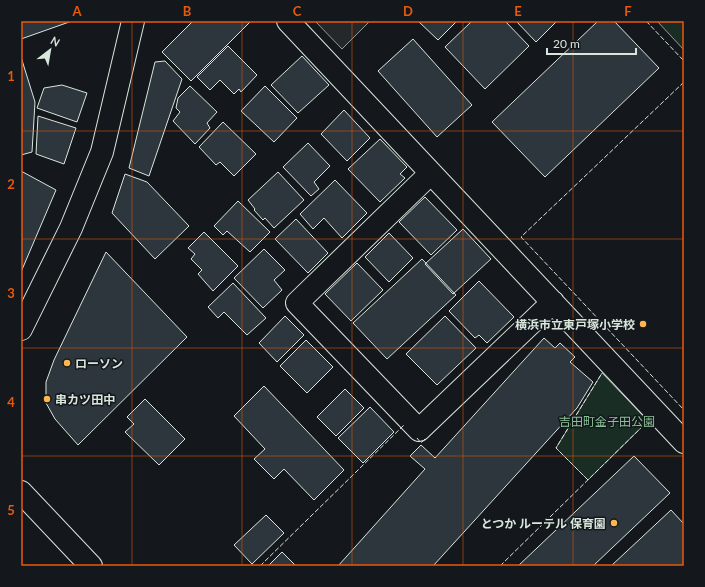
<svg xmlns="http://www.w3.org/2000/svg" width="705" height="587" font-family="Lato,'Noto Sans JP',sans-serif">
	<rect width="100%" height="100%" fill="#14181c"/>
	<path fill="#1a2d24" stroke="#939e99" d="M 657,21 L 684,21 L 684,50 Z
		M 602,373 L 648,421 L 588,480 L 556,448 Z"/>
	<path fill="#24282b" stroke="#939e99" d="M 315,21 L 370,21 L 342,49 Z"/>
	<path fill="#2c363c" stroke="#d8e6dc" d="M 21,21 L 72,21 L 21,39 Z
		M 193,21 L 251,21 L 191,81 L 162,52 Z
		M 418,21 L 457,21 L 438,40 Z
		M 472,21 L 505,21 L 529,46 L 485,89 L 445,47 Z
		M 516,21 L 557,21 L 536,42 Z
		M 598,21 L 614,21 L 659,68 L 545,177 L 492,122 Z
		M 413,39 L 472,105 L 437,137 L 378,71 Z
		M 228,46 L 257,75 L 241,92 L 239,89 L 234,94 L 220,80 L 210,90 L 197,77 Z
		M 302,56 L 329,85 L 298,113 L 271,85 Z
		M 21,57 L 35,102 L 32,152 L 21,155 Z
		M 165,61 L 182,79 L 149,176 L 129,168 L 155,62 Z
		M 62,85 L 87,93 L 77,122 L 37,108 L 44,88 Z
		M 190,86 L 217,112 L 207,123 L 210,128 L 195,144 L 173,121 L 180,112 L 176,108 L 178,98 Z
		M 265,86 L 297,118 L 274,142 L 241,111 Z
		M 344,110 L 370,138 L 347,161 L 321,134 Z
		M 38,116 L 76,128 L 64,164 L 36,154 Z
		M 223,122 L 256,154 L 234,176 L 220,162 L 216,165 L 199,147 Z
		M 380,139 L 407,167 L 400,174 L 405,178 L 380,202 L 348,169 Z
		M 308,143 L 330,166 L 314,182 L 319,189 L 311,196 L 283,167 Z
		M 21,171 L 56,190 L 21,272 Z
		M 278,172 L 304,200 L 274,228 L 265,218 L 263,220 L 254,210 L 255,209 L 248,200 Z
		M 125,174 L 147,182 L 189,226 L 155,259 L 112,213 Z
		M 335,180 L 367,213 L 342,238 L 324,218 L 313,229 L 300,214 Z
		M 425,197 L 457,230 L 431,255 L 399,222 Z
		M 238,201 L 270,232 L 250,252 L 227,231 L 223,235 L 214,226 Z
		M 296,219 L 328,253 L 308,273 L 275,239 Z
		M 463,229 L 491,259 L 453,294 L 425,264 Z
		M 204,232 L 238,266 L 213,291 L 198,274 L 202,270 L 191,259 L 195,254 L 188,248 Z
		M 389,233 L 413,258 L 389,282 L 365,257 Z
		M 264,249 L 285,270 L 274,280 L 282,290 L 263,308 L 234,278 Z
		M 106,252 L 187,337 L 78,445 L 55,419 L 46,403 L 46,382 L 54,360 Z
		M 422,259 L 456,295 L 387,359 L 353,323 Z
		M 357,263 L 383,290 L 351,321 L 325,294 Z
		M 479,281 L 514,317 L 487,343 L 479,335 L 475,338 L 449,311 Z
		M 233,283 L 266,318 L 247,335 L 224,312 L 218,318 L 208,307 Z
		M 285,316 L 304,335 L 277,362 L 259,343 Z
		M 445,316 L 476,348 L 437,385 L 406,354 Z
		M 544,338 L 555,348 L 560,343 L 575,357 L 570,362 L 593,382 L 577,408 L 433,566 L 338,566 L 425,469 L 410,456 L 421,445 L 435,458 Z
		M 306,340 L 333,367 L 307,393 L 280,366 Z
		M 264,386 L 344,470 L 314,500 L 284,469 L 274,479 L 254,459 L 265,449 L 234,416 Z
		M 345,389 L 364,408 L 336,436 L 317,417 Z
		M 145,399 L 185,439 L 159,465 L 125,432 L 134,424 L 127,417 Z
		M 370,407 L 394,432 L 363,463 L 338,438 Z
		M 634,456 L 670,493 L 593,566 L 518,566 Z
		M 671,510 L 684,524 L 684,566 L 611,566 Z
		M 266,515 L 284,533 L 252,564 L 234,545 Z
		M 282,552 L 296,566 L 268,566 Z"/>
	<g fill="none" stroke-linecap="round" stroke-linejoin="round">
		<defs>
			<path id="minor" d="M 288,21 L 684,442
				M 431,173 L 297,303 L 419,430 L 553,302
				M 21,329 L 71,228 L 102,152 L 133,21
				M 21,492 L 91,566"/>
		</defs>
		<use href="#minor" stroke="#d8e6dc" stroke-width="24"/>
		<use href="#minor" stroke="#14181c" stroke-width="22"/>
		<path stroke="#d8e6dc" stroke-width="1" stroke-dasharray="5 2" stroke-linecap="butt" d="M 646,21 L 684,61
			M 684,82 L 521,237 L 684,410
			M 417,438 L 421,443 L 425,439
			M 588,480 L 556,448 L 602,373
			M 260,566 L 404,425
			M 500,566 L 648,421"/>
	</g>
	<path fill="none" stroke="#e8590c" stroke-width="1" stroke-opacity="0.55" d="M 132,21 L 132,566M 242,21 L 242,566M 352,21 L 352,566M 463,21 L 463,566M 573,21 L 573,566M 21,131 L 684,131M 21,239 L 684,239M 21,348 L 684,348M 21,456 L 684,456"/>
	<g fill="#ffb74d" stroke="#14181c" stroke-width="1.5">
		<circle cx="643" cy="324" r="4"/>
		<circle cx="67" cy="363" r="4"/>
		<circle cx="47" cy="399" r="4"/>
		<circle cx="614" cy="523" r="4"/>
	</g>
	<g text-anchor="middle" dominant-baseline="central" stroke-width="3" stroke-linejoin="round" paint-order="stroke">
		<g font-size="12" font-weight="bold" fill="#d8e6dc" stroke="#14181c" text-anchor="end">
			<text x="635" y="324">横浜市立東戸塚小学校</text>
			<text x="75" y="363" text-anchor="start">ローソン</text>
			<text x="55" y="399" text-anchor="start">串カツ田中</text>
			<text x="606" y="523">とつか ルーテル 保育園</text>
		</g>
		<g font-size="12" fill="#8ac095" stroke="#14181c">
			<text x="607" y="421">吉田町金子田公園</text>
		</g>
	</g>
	<rect width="705" height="587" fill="none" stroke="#14181c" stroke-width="44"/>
	<g transform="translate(50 50) rotate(31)" stroke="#14181c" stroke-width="3" paint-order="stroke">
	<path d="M0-3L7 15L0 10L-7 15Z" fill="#d8e6dc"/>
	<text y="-6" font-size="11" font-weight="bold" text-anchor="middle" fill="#d8e6dc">N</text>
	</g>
	<path d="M547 48v6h89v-6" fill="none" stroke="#d8e6dc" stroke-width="2"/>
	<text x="553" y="48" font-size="12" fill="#d8e6dc" stroke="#14181c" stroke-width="3" paint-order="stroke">20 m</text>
	<rect x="22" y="22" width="661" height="543" fill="none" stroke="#e8590c" stroke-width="1.5"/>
	<g font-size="13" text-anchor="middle" font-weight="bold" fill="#e8590c">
		<text x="77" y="16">A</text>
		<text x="187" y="16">B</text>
		<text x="297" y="16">C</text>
		<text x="408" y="16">D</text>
		<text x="518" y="16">E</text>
		<text x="628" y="16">F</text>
		<text x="11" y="81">1</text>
		<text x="11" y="189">2</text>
		<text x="11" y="298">3</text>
		<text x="11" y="407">4</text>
		<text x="11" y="515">5</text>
	</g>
</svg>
